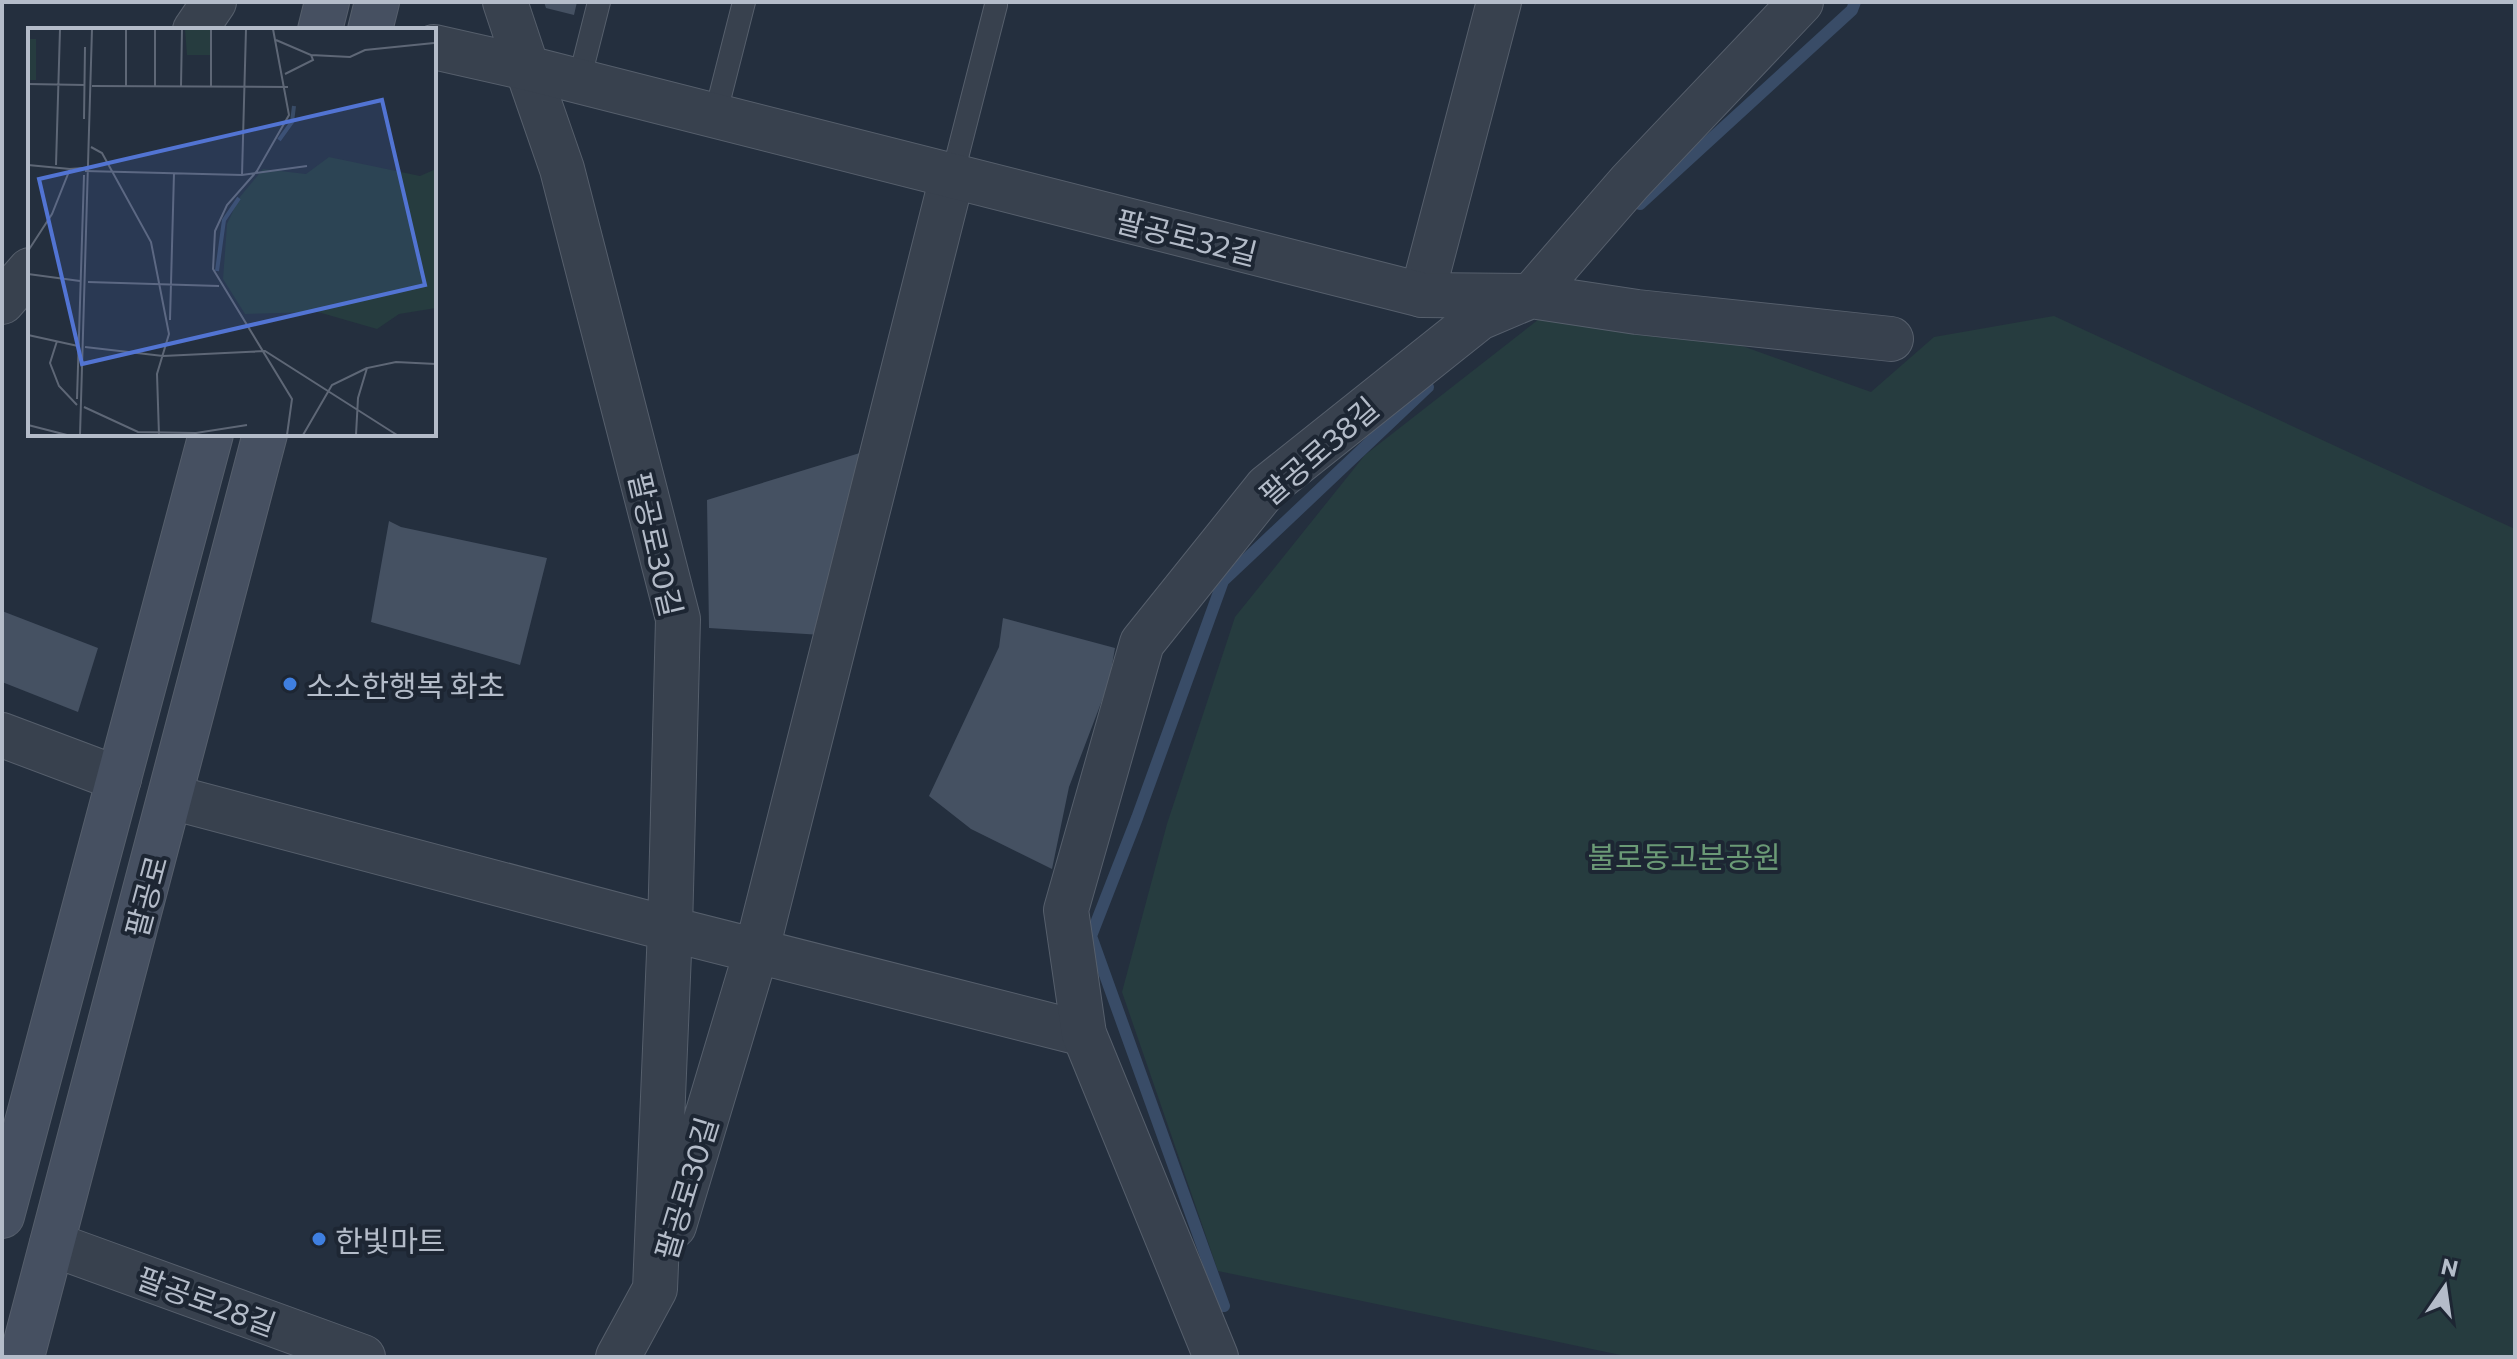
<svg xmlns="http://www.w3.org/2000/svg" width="2517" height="1359" font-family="Commissioner,'Noto Sans KR',sans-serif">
	<rect width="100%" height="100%" fill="#242f3e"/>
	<path fill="#263c3f" d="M 1575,291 L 1653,314 L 1871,392 L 1934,337 L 2054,316 L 2515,529 L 2515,1357 L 1630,1357 L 1218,1271 L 1122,992 L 1167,824 L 1235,617 L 1365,455 Z"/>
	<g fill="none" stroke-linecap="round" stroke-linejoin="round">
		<path stroke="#394c67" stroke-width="12" d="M 1640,204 L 1852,10 L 1855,2
			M 1224,1306 L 1091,936 L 1137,818 L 1223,581 L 1428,387"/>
	</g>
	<path fill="#455162" d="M 544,2 L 577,2 L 574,15 L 546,8 Z
		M 863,452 L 822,635 L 709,628 L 707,500 Z
		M 389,521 L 401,527 L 547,558 L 520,665 L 371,622 Z
		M 2,611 L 98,648 L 78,712 L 2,682 Z
		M 1003,618 L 1115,648 L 1109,682 L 1069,787 L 1052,869 L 971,829 L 929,796 L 999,647 Z"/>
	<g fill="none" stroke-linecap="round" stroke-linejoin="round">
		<defs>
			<path id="service" d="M 579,81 L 599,2
				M 715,116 L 744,2
				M 952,177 L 996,5"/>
			<path id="minor" d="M 195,30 L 214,2
				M 527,68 L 562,169 L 678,619 L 670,929 L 655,1289 L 618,1357
				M 1422,295 L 1499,2
				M 2,302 L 30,270
				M 2,735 L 119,779
				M 171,797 L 670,929 L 1084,1034
				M 674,1226 L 757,949 L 952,177
				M 52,1244 L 363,1357"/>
			<path id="tertiary" d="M 505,2 L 527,68
				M 434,47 L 527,68 L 1422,295 L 1531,296 L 1637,312 L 1891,339
				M 1216,1357 L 1084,1034 L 1066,910 L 1142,643 L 1267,487 L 1479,318 L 1531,296 L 1630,182 L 1801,2"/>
			<path id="secondary" d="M 320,30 L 327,2
				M 370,30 L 377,2
				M 2,1216 L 211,434
				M 22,1357 L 265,434"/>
		</defs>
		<use href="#service" stroke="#565f6c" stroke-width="24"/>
		<use href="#minor" stroke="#565f6c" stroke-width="46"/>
		<use href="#tertiary" stroke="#565f6c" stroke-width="46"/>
		<use href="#secondary" stroke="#565f6c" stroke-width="46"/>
		<use href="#service" stroke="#38414e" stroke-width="22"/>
		<use href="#minor" stroke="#38414e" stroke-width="44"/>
		<use href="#tertiary" stroke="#38414e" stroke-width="44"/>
		<use href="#secondary" stroke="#465061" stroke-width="44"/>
	</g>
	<g fill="#3f7fe0" stroke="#1d2633" stroke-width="3">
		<circle cx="290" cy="684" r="8"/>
		<circle cx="319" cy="1239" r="8"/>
	</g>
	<g text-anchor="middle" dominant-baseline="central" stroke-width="8" stroke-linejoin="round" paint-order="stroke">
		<g font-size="30" fill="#b4bcc9" stroke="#1d2633">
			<text transform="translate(1187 236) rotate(14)">팔공로32길</text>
			<text transform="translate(1318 450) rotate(-41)">팔공로38길</text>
			<text transform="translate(657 544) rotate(77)">팔공로30길</text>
			<text transform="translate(145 896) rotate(-75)">팔공로</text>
			<text transform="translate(685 1188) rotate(-73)">팔공로30길</text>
			<text transform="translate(207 1300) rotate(20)">팔공로28길</text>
		</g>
		<g font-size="30" fill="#b4bcc9" stroke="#1d2633" text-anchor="start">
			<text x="306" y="684">소소한행복 화초</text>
			<text x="335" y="1239">한빛마트</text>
		</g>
		<g font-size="30" fill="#6b9a76" stroke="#1d2633">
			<text x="1684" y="855">불로동고분공원</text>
		</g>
	</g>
	<g transform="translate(28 28)">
		<rect width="408" height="408" fill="#242f3e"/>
		<path d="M 157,1 L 183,1 L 183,27 L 159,27 ZM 0,11 L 8,11 L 8,52 L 0,52 ZM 301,129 L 392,148 L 408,141 L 408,280 L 371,286 L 349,301 L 290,284 L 217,286 L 195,251 L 199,196 L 211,170 L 235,141 L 278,146 Z" fill="#263c3f"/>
		<path fill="none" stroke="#394c67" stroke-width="4" d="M 251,112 L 264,94 L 266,78M 189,243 L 196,192 L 211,170"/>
		<path fill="none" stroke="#5e6776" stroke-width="2" d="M 98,1 L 98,58M 183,1 L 183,59M 245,1 L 261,87 L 229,143 L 199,177 L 187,203 L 185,241 L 264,371 L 259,407M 248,12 L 283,27 L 285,32 L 257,46M 283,27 L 322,29 L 337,22 L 406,15M 0,56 L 57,57M 64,58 L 260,59M 127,58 L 127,1M 153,58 L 154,1M 56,91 L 57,19M 63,119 L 74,125 L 123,214 L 141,306 L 129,346 L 131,407M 0,137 L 42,141M 28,137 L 32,1M 57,143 L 214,147 L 279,138M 214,147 L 218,1M 0,223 L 24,186 L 42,141 L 56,140M 0,246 L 52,253M 60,254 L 191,258M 142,292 L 146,145M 0,307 L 50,318M 29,313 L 22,335 L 31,358 L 49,377M 57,319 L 135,328 L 237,323 L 369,407M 49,371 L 56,147M 56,379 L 110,404 L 168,405 L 219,397M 0,397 L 39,407M 52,407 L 64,1M 275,407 L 304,357 L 339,340M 328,407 L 330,370 L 339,340 L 368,334 L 408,336"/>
		<path fill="#5274d3" fill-opacity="0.15" stroke="#5274d3" stroke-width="4" d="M 354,72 L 397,257 L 54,336 L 11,151 Z"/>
		<rect width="408" height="408" fill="none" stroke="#b4bcc9" stroke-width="4"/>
	</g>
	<rect width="2517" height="1359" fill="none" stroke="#b4bcc9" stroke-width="8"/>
	<g transform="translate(2445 1287) rotate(13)" stroke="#1d2633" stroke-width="6" paint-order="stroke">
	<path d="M0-6L14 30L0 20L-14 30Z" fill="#b4bcc9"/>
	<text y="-12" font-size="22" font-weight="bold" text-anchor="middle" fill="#b4bcc9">N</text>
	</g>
</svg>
